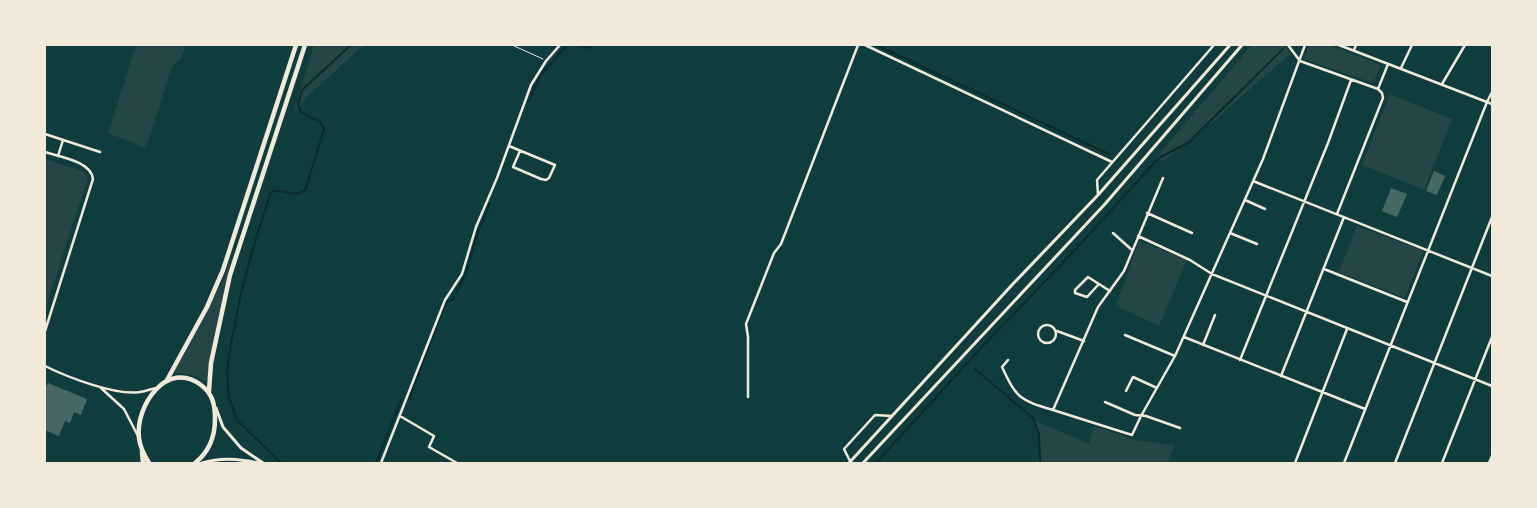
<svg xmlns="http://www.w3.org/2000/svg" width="1537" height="508" font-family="Ubuntu,sans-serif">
	<rect width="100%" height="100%" fill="#0f3d3e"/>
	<path fill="#244646" d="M 136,45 L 186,45 L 181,58 L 172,67 L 146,148 L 108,133 Z
		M 314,45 L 364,45 L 313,91 L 294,112 Z
		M 1252,45 L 1281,45 L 1291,53 L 1215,120 L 1164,161 L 1156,158 Z
		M 1309,45 L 1328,45 L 1381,65 L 1373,83 L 1304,59 Z
		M 1390,94 L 1452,119 L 1424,190 L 1362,165 Z
		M 45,159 L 83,171 L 88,178 L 45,310 Z
		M 1357,226 L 1423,251 L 1405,298 L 1339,272 Z
		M 1139,241 L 1187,260 L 1159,326 L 1116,306 Z
		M 235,249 L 212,348 L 208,379 L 204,381 C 195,374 187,373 176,373 L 175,371 L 222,283 Z
		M 1035,421 L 1089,444 L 1094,426 L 1135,440 L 1174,445 L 1168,463 L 1040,463 L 1039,434 Z"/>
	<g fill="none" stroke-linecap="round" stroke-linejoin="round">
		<path stroke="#0a2a2b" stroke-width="2" d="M 578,45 L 591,48 L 593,45
			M 876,45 L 1109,154
			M 529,101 L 540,76 L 567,45
			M 456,293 L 466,273 L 478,232 L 490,203
			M 975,369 L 1033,418 L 1039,434 L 1040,463
			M 409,399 L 446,302 L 453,299 L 454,297
			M 281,463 L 237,420 L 229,397 L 227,373 L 231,344 L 242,289 L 256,238 L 271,192 C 284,187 295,201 306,188 L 324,129 L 320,122 L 301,112 L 298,105 L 302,90 L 351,45
			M 376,463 L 401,400
			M 876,463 L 981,348 L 1074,251 L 1156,161 L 1161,157 L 1189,142 L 1283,49"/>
	</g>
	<path fill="#486865" d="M 1434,171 L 1445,176 L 1437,195 L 1426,191 Z
		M 1391,188 L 1407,194 L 1397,217 L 1382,211 Z
		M 48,383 L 87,399 L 81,415 L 74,412 L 70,423 L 65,421 L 59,436 L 45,430 L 45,389 Z"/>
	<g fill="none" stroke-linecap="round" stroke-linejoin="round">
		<path stroke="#f1e9da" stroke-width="1" d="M 512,45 L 543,59"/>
		<path stroke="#f1e9da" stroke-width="2.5" d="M 865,45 L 1112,162
			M 1288,45 L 1300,61 L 1378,89
			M 1339,45 L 1492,104
			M 1354,50 L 1356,45
			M 1401,68 L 1412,45
			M 1442,84 L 1465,45
			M 1378,89 L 1388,64
			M 45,134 L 100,152
			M 509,146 L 555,165 L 549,178 L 546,180 L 541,179 L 513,167 L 520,151
			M 45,152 C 60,157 91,161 93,179 L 45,331
			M 58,156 L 63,140
			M 1163,178 L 1124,271 L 1098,307 L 1053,410 L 1132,435 L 1141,416 L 1175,356 L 1263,159 L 1305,45
			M 1253,181 L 1492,276
			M 1098,195 L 1097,180 L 1214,45
			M 1245,200 L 1265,209
			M 1147,213 L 1192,233
			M 1337,214 L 1383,98 L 1382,93 L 1378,89
			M 1113,233 L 1132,250
			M 1230,233 L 1257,244
			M 1138,236 L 1190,260 L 1212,274 L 1492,386
			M 1324,269 L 1407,302
			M 1098,285 L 1087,297 L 1075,293 L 1075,290 L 1088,277 L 1110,291
			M1038 334a9 9 0 1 1 18 0a9 9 0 1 1-18 0Z
			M 1057,331 L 1084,341
			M 1125,335 L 1175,356
			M 1184,337 L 1365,409
			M 1203,345 L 1215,315
			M 1008,360 L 1002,367 C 1017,399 1020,400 1053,410
			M 1240,360 L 1328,143 L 1351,80
			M 45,366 C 67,377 116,396 140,392 C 146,391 151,389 156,388
			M 1281,376 L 1344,217
			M 101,388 L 124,409 L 138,436
			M 1126,391 L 1133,377 L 1157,388
			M 748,397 L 748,337 L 746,324 L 774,253 L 781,244 L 858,45
			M 1105,402 L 1135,415 L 1146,416 L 1180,428
			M 400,416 L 434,436 L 429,447 L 457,463
			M 850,461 L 844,449 L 875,415 L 892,416
			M 381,463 L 445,300 L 462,274 L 476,227 L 497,178 L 531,85 L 546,61 L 560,45
			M 1295,463 L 1347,329
			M 1344,463 L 1487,102 L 1492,92
			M 1395,463 L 1492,217
			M 1442,463 L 1492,337
			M 1489,463 L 1492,456"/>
		<path stroke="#f1e9da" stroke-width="3" d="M 216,408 L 223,427 L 241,448 L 263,463
			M 202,463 C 221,457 239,459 259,463
			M 849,463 L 1011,286 L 1098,195 L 1230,45
			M 863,463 L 1105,204 L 1242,45"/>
		<path stroke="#f1e9da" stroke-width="4.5" d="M 142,452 L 143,463
			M 149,463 C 144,455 140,448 139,438 C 135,406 167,359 201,385 C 213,394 215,405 215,419 C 215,436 209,452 195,463"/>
		<path stroke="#f1e9da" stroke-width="4.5" d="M 167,380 L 207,307 L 223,270 L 296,45
			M 209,391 L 211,363 L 230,275 L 305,45"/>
	</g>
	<rect width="1537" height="508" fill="none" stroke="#f1e9da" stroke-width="92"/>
</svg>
